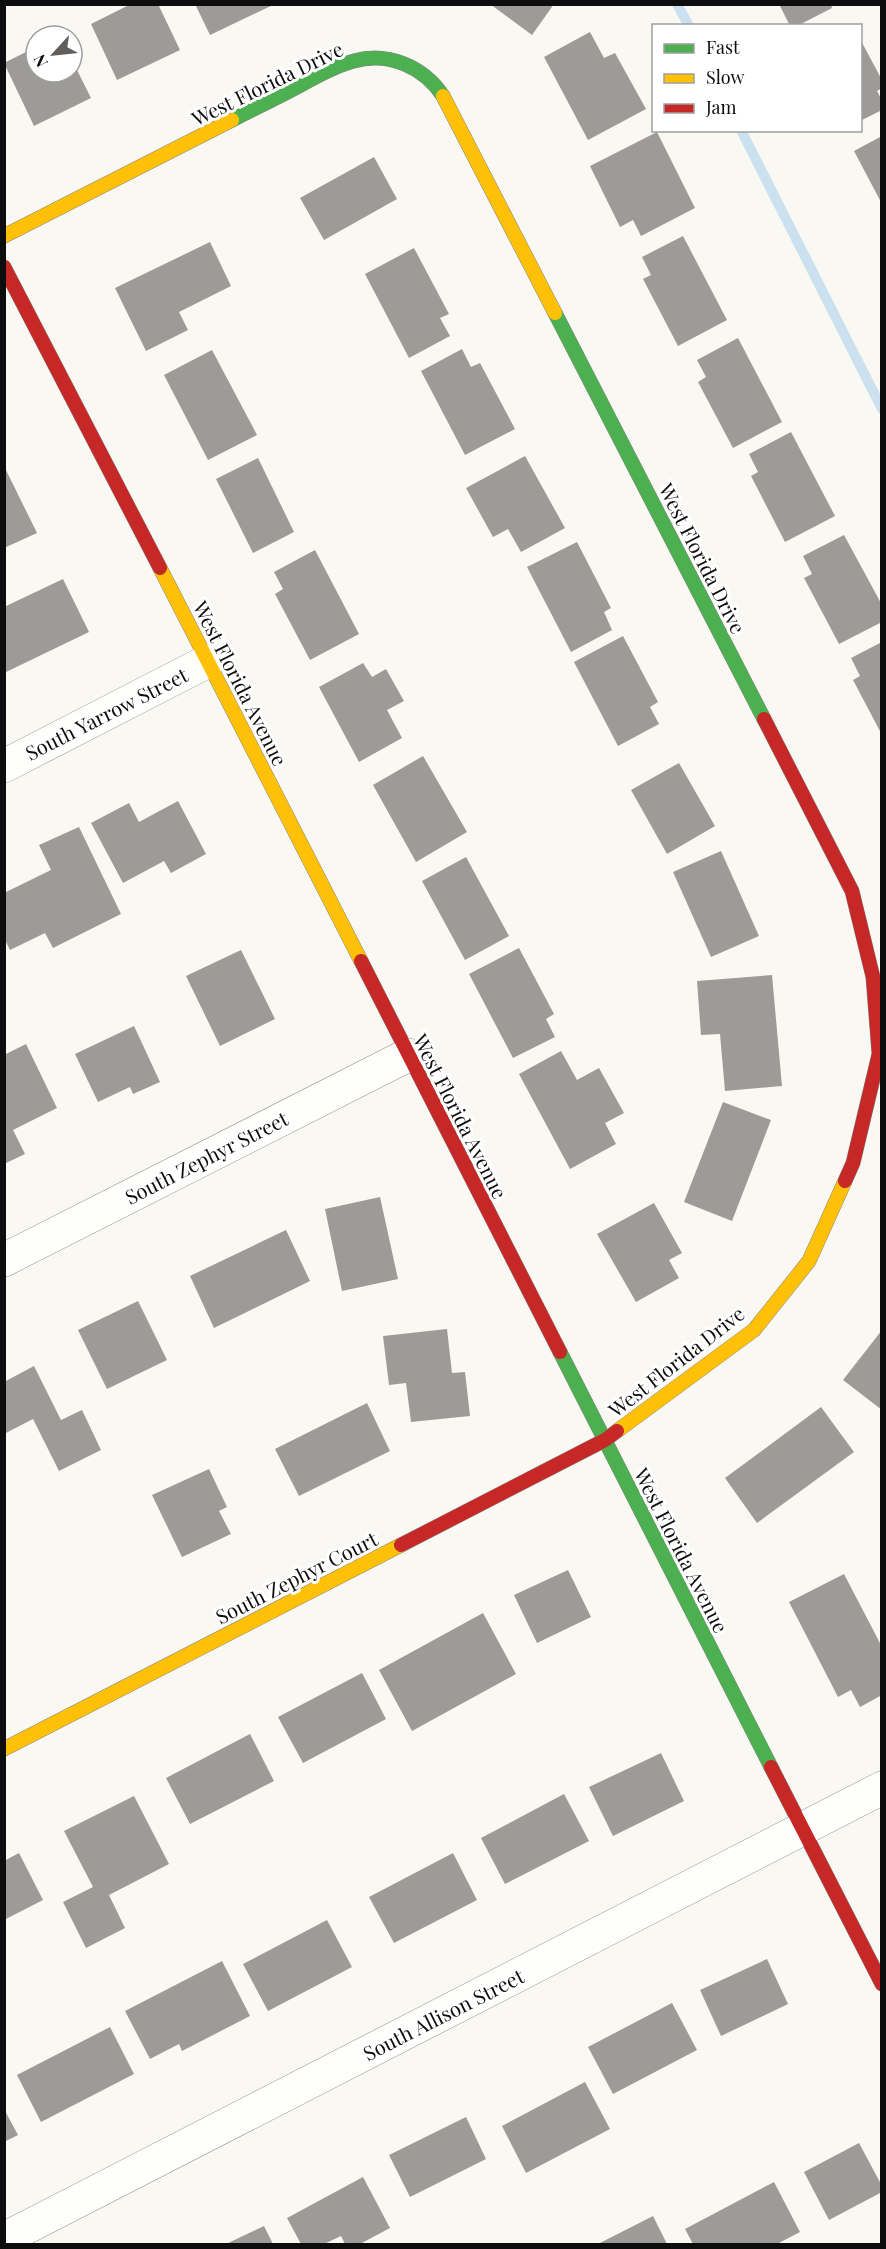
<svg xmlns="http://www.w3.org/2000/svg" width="886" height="2249" font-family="'Playfair Display',serif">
	<rect width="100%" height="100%" fill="#faf8f2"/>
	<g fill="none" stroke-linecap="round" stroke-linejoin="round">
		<path stroke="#cce1f0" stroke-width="10" d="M 677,4 L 689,26
			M 741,130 L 882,409"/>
	</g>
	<path fill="#9d9b97" d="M 131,4 L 158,4 L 180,50 L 117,80 L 91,24 Z
		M 195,4 L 275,4 L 210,35 Z
		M 490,4 L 554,4 L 532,35 Z
		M 779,4 L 831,4 L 832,8 L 797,26 L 790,26 Z
		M 590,32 L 604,58 L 615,53 L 646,109 L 588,140 L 544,57 Z
		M 860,39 L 882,80 L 882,88 L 877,91 L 882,100 L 882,110 L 860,121 Z
		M 36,47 L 36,72 L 72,72 L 72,60 L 91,98 L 34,126 L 4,63 Z
		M 657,132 L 695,208 L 641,236 L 633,220 L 620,227 L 590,166 Z
		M 882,136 L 882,204 L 854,151 Z
		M 374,157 L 397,199 L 324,240 L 300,198 Z
		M 683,236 L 727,320 L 678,346 L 643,279 L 651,275 L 642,257 Z
		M 210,242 L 231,286 L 179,312 L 188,330 L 146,351 L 115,288 Z
		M 414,248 L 449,314 L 440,318 L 450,336 L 409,358 L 365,274 Z
		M 738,338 L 782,422 L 733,448 L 698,382 L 706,377 L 697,360 Z
		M 462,349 L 471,367 L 480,363 L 515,429 L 465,455 L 421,371 Z
		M 212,350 L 257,435 L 208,460 L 164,375 Z
		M 791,432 L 835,516 L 785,542 L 751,476 L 758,472 L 749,454 Z
		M 525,456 L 565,528 L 521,552 L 508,529 L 493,537 L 466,488 Z
		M 258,458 L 294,532 L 253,553 L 216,479 Z
		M 4,466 L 37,533 L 4,548 Z
		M 844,535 L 882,605 L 882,622 L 839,644 L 804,578 L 812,574 L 803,556 Z
		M 577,542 L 611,608 L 604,612 L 612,630 L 571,652 L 527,567 Z
		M 315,550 L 359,634 L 310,660 L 275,594 L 283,589 L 274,572 Z
		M 63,579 L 89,632 L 4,673 L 4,607 Z
		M 623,636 L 658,702 L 650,707 L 659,724 L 618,746 L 574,662 Z
		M 882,642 L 882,735 L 853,680 L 860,676 L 851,658 Z
		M 363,663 L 372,677 L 386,669 L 404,701 L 387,710 L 402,738 L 359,762 L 319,687 Z
		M 423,756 L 467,832 L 416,862 L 373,785 Z
		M 679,763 L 715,826 L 667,854 L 631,790 Z
		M 178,801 L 206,854 L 171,873 L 164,861 L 123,883 L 91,823 L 129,803 L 139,822 Z
		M 79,827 L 121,914 L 53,948 L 45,933 L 10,950 L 4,938 L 4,893 L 51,870 L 39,845 Z
		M 721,851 L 759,936 L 711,957 L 673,872 Z
		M 466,857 L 509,936 L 465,960 L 422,881 Z
		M 519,948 L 554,1014 L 546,1019 L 555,1037 L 513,1058 L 469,974 Z
		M 241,950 L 275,1019 L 220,1046 L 186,976 Z
		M 772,975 L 782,1086 L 725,1091 L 720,1034 L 701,1035 L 697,981 Z
		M 134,1026 L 160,1082 L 133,1094 L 130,1087 L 98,1102 L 75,1054 Z
		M 26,1044 L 57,1108 L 13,1130 L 25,1154 L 4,1164 L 4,1055 Z
		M 561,1051 L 577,1080 L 599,1068 L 624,1113 L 605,1123 L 616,1144 L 570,1169 L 519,1074 Z
		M 723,1102 L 771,1120 L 732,1221 L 684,1202 Z
		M 380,1197 L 398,1279 L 342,1291 L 325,1209 Z
		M 654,1203 L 682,1253 L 669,1260 L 679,1278 L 636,1302 L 597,1234 Z
		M 286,1230 L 310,1281 L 214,1328 L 190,1276 Z
		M 138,1301 L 167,1360 L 107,1389 L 78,1330 Z
		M 447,1329 L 452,1373 L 465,1372 L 470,1416 L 411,1422 L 406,1383 L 389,1385 L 383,1336 Z
		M 882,1330 L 882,1410 L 843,1380 Z
		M 34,1366 L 61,1420 L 82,1410 L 101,1450 L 59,1471 L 33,1419 L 4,1434 L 4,1382 Z
		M 367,1403 L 390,1451 L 299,1496 L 275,1449 Z
		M 821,1407 L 854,1452 L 757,1523 L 725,1478 Z
		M 209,1469 L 227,1507 L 219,1511 L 231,1534 L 182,1557 L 152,1495 Z
		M 568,1570 L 591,1617 L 537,1643 L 514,1595 Z
		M 844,1574 L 882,1647 L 882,1695 L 860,1707 L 851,1690 L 838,1697 L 789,1602 Z
		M 483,1613 L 516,1674 L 412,1731 L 379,1670 Z
		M 362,1673 L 386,1719 L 303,1763 L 278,1717 Z
		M 250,1734 L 274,1781 L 190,1824 L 166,1778 Z
		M 661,1753 L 684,1801 L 613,1836 L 589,1787 Z
		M 564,1794 L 589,1841 L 505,1884 L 481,1838 Z
		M 134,1796 L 169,1864 L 109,1895 L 125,1928 L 86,1948 L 63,1902 L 93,1887 L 64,1831 Z
		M 19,1853 L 43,1900 L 4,1920 L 4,1861 Z
		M 453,1853 L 477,1900 L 394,1943 L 369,1897 Z
		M 327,1920 L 352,1967 L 268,2011 L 243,1964 Z
		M 767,1959 L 788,2004 L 721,2036 L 700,1990 Z
		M 222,1961 L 250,2016 L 182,2051 L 179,2044 L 150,2059 L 125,2011 Z
		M 672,2003 L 697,2050 L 613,2094 L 588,2047 Z
		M 110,2027 L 134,2074 L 41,2122 L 17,2075 Z
		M 585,2082 L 610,2129 L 526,2173 L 502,2126 Z
		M 4,2109 L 18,2135 L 4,2142 Z
		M 466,2117 L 486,2159 L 410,2197 L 389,2155 Z
		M 859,2143 L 882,2186 L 882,2192 L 829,2220 L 804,2172 Z
		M 363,2177 L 390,2228 L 360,2244 L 345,2244 L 341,2236 L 324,2244 L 301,2244 L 287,2218 Z
		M 774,2182 L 800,2232 L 777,2244 L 693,2244 L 685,2229 Z
		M 653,2216 L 667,2244 L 598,2244 Z
		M 264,2226 L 273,2244 L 226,2244 Z"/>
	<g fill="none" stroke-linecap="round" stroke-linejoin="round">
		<defs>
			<path id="street" d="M 4,766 L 208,661
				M 4,1260 L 408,1055
				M 4,2239 L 882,1788"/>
			<path id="fast" d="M 232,120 C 254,109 276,98 299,86 C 316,77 334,66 354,61 C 388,51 424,67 443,96
				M 555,313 L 764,719
				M 560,1352 L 771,1767"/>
			<path id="slow" d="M 443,96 L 555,313
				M 4,236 L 232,120
				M 160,568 L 361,961
				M 617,1431 L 754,1330 L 809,1261 L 845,1181
				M 4,1749 L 401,1545"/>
			<path id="jam" d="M 4,267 L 160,568
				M 764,719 L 852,891 L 873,977 L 879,1054 L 853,1163 L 845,1181
				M 361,961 L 560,1352
				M 401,1545 L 605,1440 L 617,1431
				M 771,1767 L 882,1984"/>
		</defs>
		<use href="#street" stroke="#949390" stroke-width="34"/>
		<use href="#fast" stroke="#8a8987" stroke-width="15"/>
		<use href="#slow" stroke="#8a8987" stroke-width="15"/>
		<use href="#jam" stroke="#8a8987" stroke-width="15"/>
		<use href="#street" stroke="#fefefd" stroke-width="33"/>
		<use href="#fast" stroke="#4caf50" stroke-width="14"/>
		<use href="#slow" stroke="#ffc107" stroke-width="14"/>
		<use href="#jam" stroke="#c62828" stroke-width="14"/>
	</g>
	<g text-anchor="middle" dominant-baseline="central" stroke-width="6" stroke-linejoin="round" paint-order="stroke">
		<g font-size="20" fill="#0d0d0d" stroke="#fff">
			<text transform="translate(267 83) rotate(-26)">West Florida Drive</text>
			<text transform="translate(703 558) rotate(63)">West Florida Drive</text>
			<text transform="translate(241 683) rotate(63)">West Florida Avenue</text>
			<text transform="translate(106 713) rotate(-27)">South Yarrow Street</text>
			<text transform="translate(461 1116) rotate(63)">West Florida Avenue</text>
			<text transform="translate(206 1157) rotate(-27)">South Zephyr Street</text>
			<text transform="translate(676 1361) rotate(-38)">West Florida Drive</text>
			<text transform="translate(682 1550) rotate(63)">West Florida Avenue</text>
			<text transform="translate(296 1577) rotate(-27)">South Zephyr Court</text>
			<text transform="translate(443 2014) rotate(-27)">South Allison Street</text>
		</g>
	</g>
	<rect width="886" height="2249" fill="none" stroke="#0d0d0d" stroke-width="12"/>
	<rect x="652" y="24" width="210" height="108" fill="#ffffff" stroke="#9e9e9e" stroke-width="1.5"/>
	<rect x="664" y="44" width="30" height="9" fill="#4caf50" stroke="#9e9e9e" stroke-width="1.5"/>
	<text x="706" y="54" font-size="18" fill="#0d0d0d">Fast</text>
	<rect x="664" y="74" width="30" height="9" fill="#ffc107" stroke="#9e9e9e" stroke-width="1.5"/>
	<text x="706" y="84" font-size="18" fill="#0d0d0d">Slow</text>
	<rect x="664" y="104" width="30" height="9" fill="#c62828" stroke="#9e9e9e" stroke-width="1.5"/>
	<text x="706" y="114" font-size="18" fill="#0d0d0d">Jam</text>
	<g transform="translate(54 54) rotate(243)"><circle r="28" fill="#ffffff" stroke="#9e9e9e" stroke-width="1.5"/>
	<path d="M0-4.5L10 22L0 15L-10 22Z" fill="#605f5d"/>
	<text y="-9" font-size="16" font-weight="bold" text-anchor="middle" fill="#0d0d0d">N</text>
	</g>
</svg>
